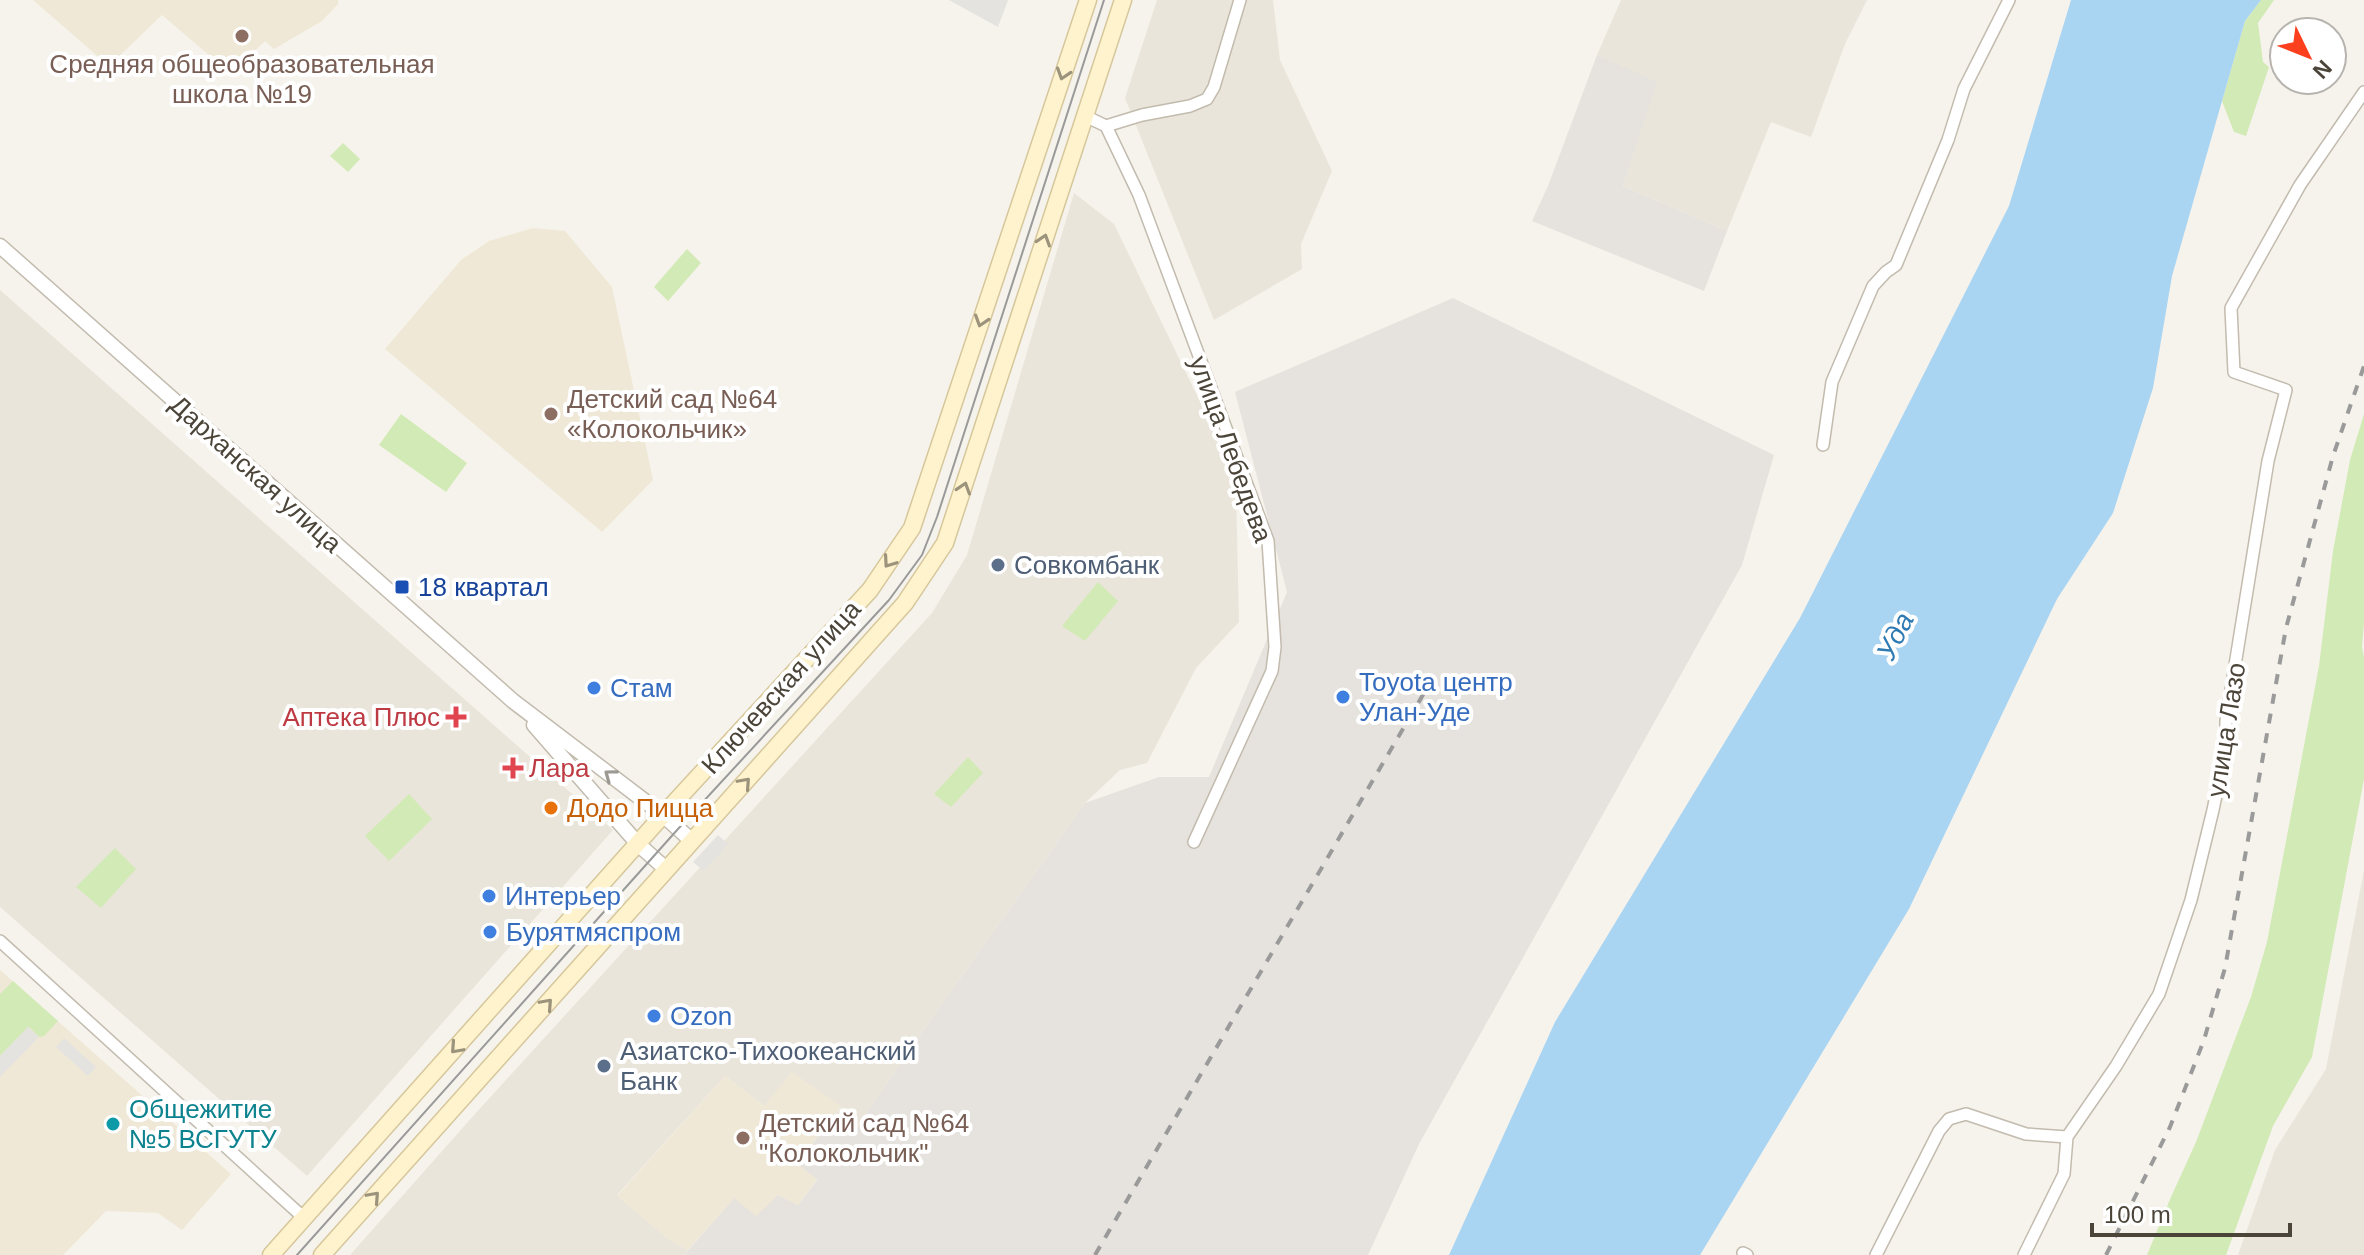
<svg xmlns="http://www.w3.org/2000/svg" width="2364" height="1255" font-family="Arial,sans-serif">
	<rect width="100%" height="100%" fill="#f6f3ec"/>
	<path fill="#eae5da" d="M 1157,0 L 1273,0 L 1280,60 L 1332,171 L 1301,244 L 1302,269 L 1214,320 L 1125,98 Z
		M 1621,0 L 1867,0 L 1845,44 L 1811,137 L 1771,122 L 1727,231 L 1623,186 L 1656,83 L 1597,55 Z
		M 1074,193 L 1114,224 L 1206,414 L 1236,488 L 1239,622 L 1196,668 L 1147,763 L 1120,770 L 1085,803 L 922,1032 L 858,1126 L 836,1113 L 841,1107 L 764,1106 L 725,1076 L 617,1195 L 667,1238 L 688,1250 L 684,1255 L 350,1255 L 474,1115 L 932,613 L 967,555 Z
		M 0,290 L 613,830 L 307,1176 L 0,907 Z
		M 2364,870 L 2364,1255 L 2238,1255 L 2275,1150 L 2326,1069 Z"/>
	<path fill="#e6e2dd" d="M 1597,55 L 1657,82 L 1623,186 L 1727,231 L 1704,291 L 1532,221 L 1548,186 Z
		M 1453,298 L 1774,455 L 1742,565 L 1419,1144 L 1368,1255 L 684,1255 L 734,1198 L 778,1195 L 798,1205 L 817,1180 L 797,1164 L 836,1113 L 858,1126 L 922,1032 L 1085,803 L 1159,777 L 1209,777 L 1287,592 L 1235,392 Z"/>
	<path fill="#efe8d6" d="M 33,0 L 338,0 L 338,4 L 322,21 L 274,49 L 265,41 L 231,74 L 162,15 L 109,66 Z
		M 533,228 L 565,231 L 612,287 L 653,480 L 602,532 L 385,349 L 461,260 L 489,241 Z
		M 0,970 L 231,1174 L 182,1230 L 158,1213 L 106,1211 L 63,1255 L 0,1255 Z
		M 792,1072 L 841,1106 L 797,1164 L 817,1179 L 798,1205 L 778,1195 L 756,1216 L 734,1198 L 688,1250 L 667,1238 L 617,1196 L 725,1076 L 764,1106 Z"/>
	<path fill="#d2eab5" d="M 2261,0 L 2274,0 L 2258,23 L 2263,62 L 2269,67 L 2246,136 L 2234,132 L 2222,101 L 2245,21 Z
		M 343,143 L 360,159 L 348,172 L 330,156 Z
		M 687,249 L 701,263 L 668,301 L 654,287 Z
		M 401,414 L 467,463 L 446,492 L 379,445 Z
		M 2364,414 L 2364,623 L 2362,647 L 2364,657 L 2364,779 L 2312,1057 L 2273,1126 L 2226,1255 L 2147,1255 L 2171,1197 L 2196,1142 L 2251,997 L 2267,942 L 2319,666 L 2333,551 L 2350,460 Z
		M 1098,582 L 1118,601 L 1085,641 L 1062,626 Z
		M 968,757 L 983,773 L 951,807 L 934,794 Z
		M 409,794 L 432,819 L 389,861 L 365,836 Z
		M 115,848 L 136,869 L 101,908 L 76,887 Z
		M 13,981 L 58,1021 L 44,1036 L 39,1037 L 29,1027 L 0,1056 L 0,994 Z"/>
	<path fill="#e5e3e0" d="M 949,0 L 1008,0 L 998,27 Z
		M 718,835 L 728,844 L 704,871 L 693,862 Z
		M 28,1027 L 39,1037 L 0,1077 L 0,1056 Z
		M 64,1038 L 96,1067 L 88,1076 L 56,1047 Z"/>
	<path fill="#a9d4f2" d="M 2071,0 L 2261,0 L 2245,21 L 2222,101 L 2172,276 L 2153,388 L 2113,513 L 2057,599 L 1909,909 L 1700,1255 L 1449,1255 L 1555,1022 L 1800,618 L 2009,206 Z"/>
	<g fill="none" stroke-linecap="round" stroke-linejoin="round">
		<defs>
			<path id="minor" d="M 1085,116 L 1106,126 L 1139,195 L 1268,541 L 1275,647 L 1272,671 L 1194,842
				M 1106,126 L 1142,115 L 1190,106 L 1207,99 L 1214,87 L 1240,0
				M 1823,445 L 1832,382 L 1873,286 L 1886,272 L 1896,265 L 1948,140 L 1964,89 L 2009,0
				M 0,941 L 304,1218
				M 2067,1137 L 2116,1066 L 2159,994 L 2191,900 L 2213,810 L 2226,747 L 2226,721 L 2268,461 L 2286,390 L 2234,372 L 2231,308 L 2300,185 L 2364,92
				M 1743,1253 L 1747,1255
				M 1876,1255 L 1939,1131 L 1949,1119 L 1966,1114 L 2026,1134 L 2067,1137
				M 2024,1255 L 2064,1174 L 2067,1137"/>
			<path id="tertiary" d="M 0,246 L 513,701 L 663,815 L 692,841
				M 534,725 L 638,844 L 667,870"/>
			<path id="secondary" d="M 271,1255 L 663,815 L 870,590 L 912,528 L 1088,0
				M 322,1255 L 905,603 L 945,543 L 1123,0"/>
		</defs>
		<use href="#minor" stroke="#c2bbae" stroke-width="14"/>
		<use href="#tertiary" stroke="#c2bbae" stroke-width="17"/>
		<use href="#secondary" stroke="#d6c79b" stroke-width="19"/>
		<use href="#minor" stroke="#fff" stroke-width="11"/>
		<use href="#tertiary" stroke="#fff" stroke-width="14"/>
		<use href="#secondary" stroke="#fff3cd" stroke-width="16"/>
		<path stroke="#9a9a9a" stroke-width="2" d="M 297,1255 L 678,829 L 889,600 L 922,555 L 937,517 L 1104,0"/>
		<path stroke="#9a9a9a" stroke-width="4" stroke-dasharray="10 10" stroke-linecap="butt" d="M 1095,1255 L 1424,693
			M 2106,1255 L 2170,1127 L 2204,1040 L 2225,968 L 2286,628 L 2333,456 L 2364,366"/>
	</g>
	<defs><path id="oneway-chevron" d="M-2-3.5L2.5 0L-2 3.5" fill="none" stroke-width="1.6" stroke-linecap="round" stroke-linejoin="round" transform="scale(2)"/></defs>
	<g stroke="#9c937c">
		<use href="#oneway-chevron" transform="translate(1063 74) rotate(108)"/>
		<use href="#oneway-chevron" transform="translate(1044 240) rotate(-72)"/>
		<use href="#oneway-chevron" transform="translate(981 321) rotate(108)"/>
		<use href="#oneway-chevron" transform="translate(964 488) rotate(-72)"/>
		<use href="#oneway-chevron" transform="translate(889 562) rotate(125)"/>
		<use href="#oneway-chevron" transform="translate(745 783) rotate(-48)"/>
		<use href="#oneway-chevron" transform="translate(547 1004) rotate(-48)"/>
		<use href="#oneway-chevron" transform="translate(456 1048) rotate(132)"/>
		<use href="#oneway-chevron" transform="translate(374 1197) rotate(-48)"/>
	</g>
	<use stroke="#9c9892" href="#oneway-chevron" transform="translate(610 775) rotate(-143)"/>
	<g fill="#8d6e63" stroke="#fff" stroke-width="3">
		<circle cx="242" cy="36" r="8"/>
		<circle cx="551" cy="414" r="8"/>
		<circle cx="743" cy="1138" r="8"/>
	</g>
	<g fill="#5c6f8a" stroke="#fff" stroke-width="3">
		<circle cx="998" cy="565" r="8"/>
		<circle cx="604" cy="1066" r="8"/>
	</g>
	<rect fill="#1a4fb4" stroke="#fff" stroke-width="3" x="394" y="579" width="16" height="16" rx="4"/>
	<g fill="#3f7fe0" stroke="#fff" stroke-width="3">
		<circle cx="594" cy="688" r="8"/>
		<circle cx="1343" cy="697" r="8"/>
		<circle cx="489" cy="896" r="8"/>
		<circle cx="490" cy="932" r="8"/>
		<circle cx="654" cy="1016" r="8"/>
	</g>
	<g fill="#e0444e" stroke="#fff" stroke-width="3">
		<path d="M452 705h8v8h8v8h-8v8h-8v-8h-8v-8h8z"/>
		<path d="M509 756h8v8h8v8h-8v8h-8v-8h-8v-8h8z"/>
	</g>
	<circle fill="#e8710a" stroke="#fff" stroke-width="3" cx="551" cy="808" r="8"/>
	<circle fill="#0f9aa8" stroke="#fff" stroke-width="3" cx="113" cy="1124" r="8"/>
	<g text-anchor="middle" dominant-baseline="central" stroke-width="8" stroke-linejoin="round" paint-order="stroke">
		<g font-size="26" fill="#785e54" stroke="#fff" text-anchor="start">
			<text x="242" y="64" text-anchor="middle">Средняя общеобразовательная<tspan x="242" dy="30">школа №19</tspan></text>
			<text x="567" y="399">Детский сад №64<tspan x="567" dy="30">«Колокольчик»</tspan></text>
			<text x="759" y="1123">Детский сад №64<tspan x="759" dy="30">"Колокольчик"</tspan></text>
		</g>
		<g font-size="26" fill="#4b4439" stroke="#fff">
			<text transform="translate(1231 449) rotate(70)">улица Лебедева</text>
			<text transform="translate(256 474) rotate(42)">Дарханская улица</text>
			<text transform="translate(781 687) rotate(-48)">Ключевская улица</text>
			<text transform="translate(2226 730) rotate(-81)">улица Лазо</text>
		</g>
		<g font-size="26" fill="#4e5e75" stroke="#fff" text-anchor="start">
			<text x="1014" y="565">Совкомбанк</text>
			<text x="620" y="1051">Азиатско-Тихоокеанский<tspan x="620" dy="30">Банк</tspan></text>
		</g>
		<g font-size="26" fill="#164399" stroke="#fff" text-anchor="start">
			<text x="418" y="587">18 квартал</text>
		</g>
		<g font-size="26" fill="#366cbe" stroke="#fff" text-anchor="start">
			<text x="1359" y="682">Toyota центр<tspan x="1359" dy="30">Улан-Уде</tspan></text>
			<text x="610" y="688">Стам</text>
			<text x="505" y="896">Интерьер</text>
			<text x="506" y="932">Бурятмяспром</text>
			<text x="670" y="1016">Ozon</text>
		</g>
		<g font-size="26" fill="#be3a42" stroke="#fff" text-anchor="end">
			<text x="440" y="717">Аптека Плюс</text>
			<text x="529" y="768" text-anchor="start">Лара</text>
		</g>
		<g font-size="26" fill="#c56008" stroke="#fff" text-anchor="start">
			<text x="567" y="808">Додо Пицца</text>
		</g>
		<g font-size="26" fill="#0d838f" stroke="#fff" text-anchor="start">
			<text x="129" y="1109">Общежитие<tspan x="129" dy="30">№5 ВСГУТУ</tspan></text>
		</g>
		<g font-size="28" font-style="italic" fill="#2e7ab2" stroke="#fff">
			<text transform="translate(1895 636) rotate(-63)">Уда</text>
		</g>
	</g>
	<g transform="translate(2308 56) rotate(133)"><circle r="38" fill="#ffffff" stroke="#b7b4b0" stroke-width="2"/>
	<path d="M0-6L14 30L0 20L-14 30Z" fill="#fc3f1d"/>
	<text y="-12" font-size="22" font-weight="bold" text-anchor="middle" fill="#4b4439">N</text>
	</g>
	<path d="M2092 1223v12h198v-12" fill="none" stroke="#4b4439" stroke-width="4"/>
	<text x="2104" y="1223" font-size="24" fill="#4b4439" stroke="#ffffff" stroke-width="6" paint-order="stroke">100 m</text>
</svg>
